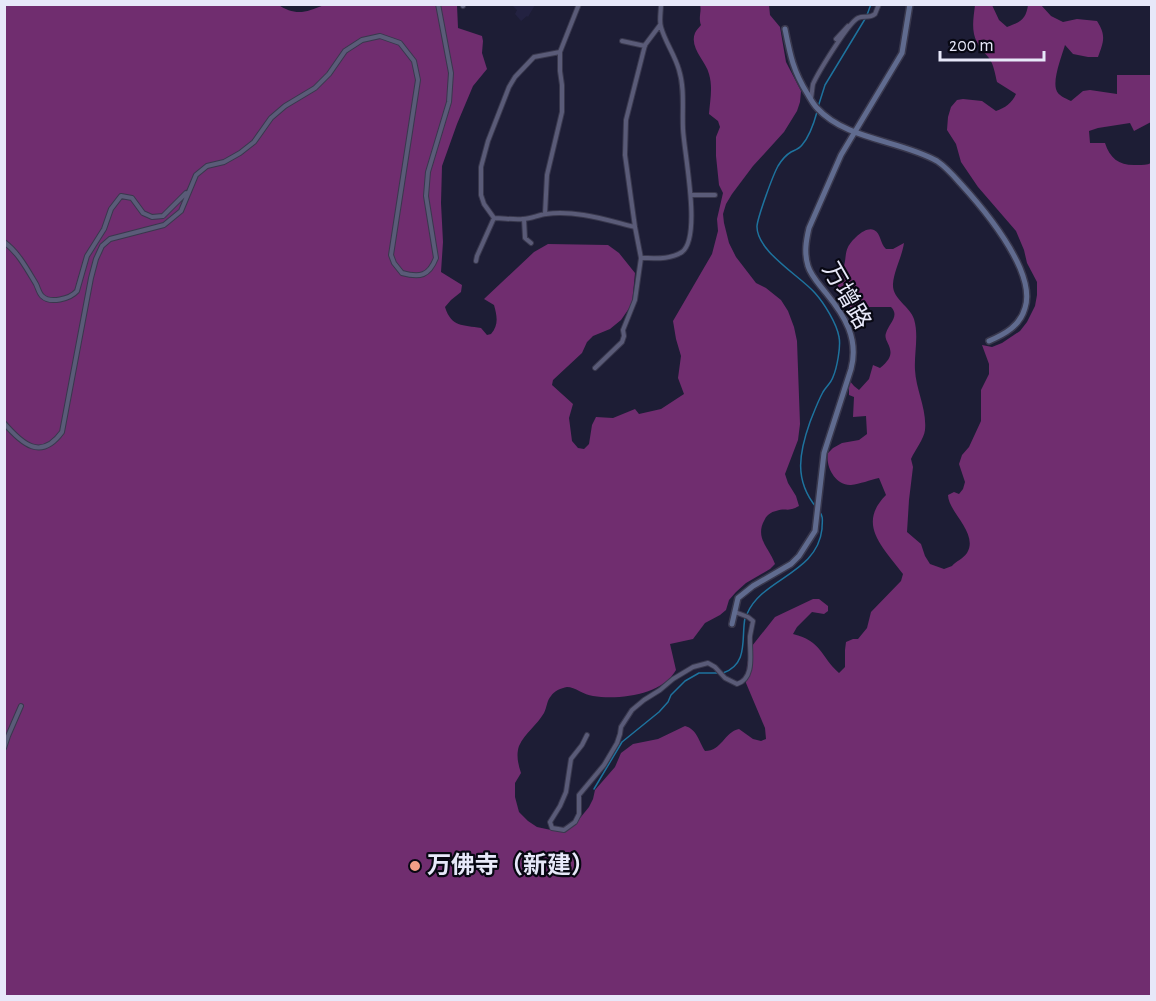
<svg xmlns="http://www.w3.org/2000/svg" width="1156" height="1001" font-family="'Alegreya Sans','Noto Sans SC',sans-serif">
	<rect width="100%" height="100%" fill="#1d1d35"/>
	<path fill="#232241" d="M 512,5 L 535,5 L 528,17 L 527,16 L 521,21 L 515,14 L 517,10 Z"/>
	<path fill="#702d6f" d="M 277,4 C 295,16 305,13 324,5 L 457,5 L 458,28 L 482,36 L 483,41 L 482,53 L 487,69 L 473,86 L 457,124 L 442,166 L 441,203 L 443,242 L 441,272 L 462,285 L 461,292 L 451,300 L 445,307 C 451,327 463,325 481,328 L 487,335 L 491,334 C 499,325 497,316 494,305 L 484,299 L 534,252 L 548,244 L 608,245 L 619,253 L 635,273 L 632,304 L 621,320 L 610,329 L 593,336 L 587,342 L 582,353 L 553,380 L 552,385 L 573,404 L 569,418 L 572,441 L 578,448 L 584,449 L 589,444 L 592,425 L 596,417 L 613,418 L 635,409 L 639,414 L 661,409 L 684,394 L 678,378 L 681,356 L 676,339 L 673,321 L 712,254 L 718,231 L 717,219 L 723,193 L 719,185 L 716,156 L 716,137 L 720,127 L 718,121 L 709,114 C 710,101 713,87 709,74 C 706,61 689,48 695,33 C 696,30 699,28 701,25 C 698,17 702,11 700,5 L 769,5 L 770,15 L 780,27 L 786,62 L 801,91 L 800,102 L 797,111 L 784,132 L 753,166 L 732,194 L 726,204 L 723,214 L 724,223 L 729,243 L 736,257 L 756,283 L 766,288 L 781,300 L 788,311 L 794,327 L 797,341 L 800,424 L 798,440 L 785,474 L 788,483 L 796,496 L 799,506 C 786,513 787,507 776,511 C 771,512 767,515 765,519 C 754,538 769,547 775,564 L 770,569 L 746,583 L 736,592 L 729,600 L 726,610 L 720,615 L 705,623 L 693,639 L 670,644 L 676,670 C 662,695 619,700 593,696 C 584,695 575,687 567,687 C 561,688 554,691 551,696 C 547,700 547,707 544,713 C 537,725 525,733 519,746 C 516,755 518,764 521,773 L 515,783 L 515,797 L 519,812 L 528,821 L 537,827 L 551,830 L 565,830 L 576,823 L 589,807 L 593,799 L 595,790 L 615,767 L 621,753 L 633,744 L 658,739 L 685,726 C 697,729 699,742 705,751 C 722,751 724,732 739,729 L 753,739 L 761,741 L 766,739 L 765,728 L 746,683 L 747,664 L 752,646 L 775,617 L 813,599 L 819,599 L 828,606 L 828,611 L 824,614 L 812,612 L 797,627 L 793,634 C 822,641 820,656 839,673 L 845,667 L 845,650 L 846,642 L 853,639 L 858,639 L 867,628 L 871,612 L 901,581 L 903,574 C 884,548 856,525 886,495 L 879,478 C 870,480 860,484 851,485 C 836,486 825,467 828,453 L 833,448 L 842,443 L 859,440 L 867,434 L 866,416 L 853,417 L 854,397 L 849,395 L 849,380 L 854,386 L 859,390 L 869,379 L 873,365 L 880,368 C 902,351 882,343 886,333 C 889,323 900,316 891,307 L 865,307 L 853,313 L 847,301 L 838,292 C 837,279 841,277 844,266 C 846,259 845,253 848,247 C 852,240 865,226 874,230 C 881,233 880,244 886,249 L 893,249 L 904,243 C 902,257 894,270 893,284 C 892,299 910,306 914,319 C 919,336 914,353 915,370 C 916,390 927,409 925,430 C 924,439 915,450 911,459 L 913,467 L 909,500 L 907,532 L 921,544 L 925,556 L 930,564 L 944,569 L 952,566 C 956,561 963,559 967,553 C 979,533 948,512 948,495 L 954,492 L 959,494 L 963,489 L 965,482 L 959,464 L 962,455 L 969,447 L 981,421 L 981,390 L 989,374 L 989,364 L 982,345 L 992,347 L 1002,343 L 1020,331 L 1027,322 L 1035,306 L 1037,295 L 1037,282 L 1027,263 L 1024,250 L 1016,231 L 978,187 L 961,162 L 956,144 L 947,130 L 948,117 L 951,107 L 957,100 L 963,99 L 982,101 L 996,111 C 1005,108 1012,103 1016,94 L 997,82 C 995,74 994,65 989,58 C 983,51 976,44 974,34 C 972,24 974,14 975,5 L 992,5 L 999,20 L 1007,27 C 1021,22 1026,19 1028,5 L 1041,5 L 1051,16 L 1063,22 L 1077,19 L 1097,21 C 1106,35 1104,41 1098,57 L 1088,57 L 1073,54 L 1065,45 C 1062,55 1053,78 1056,89 C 1058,96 1065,98 1071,101 L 1083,91 L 1090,90 L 1117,94 L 1117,75 L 1151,75 L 1151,122 L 1134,131 L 1130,123 L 1098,128 L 1089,131 L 1090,143 L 1105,143 C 1110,159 1120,166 1137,165 C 1143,165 1147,165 1151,163 L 1152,844 L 1150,854 L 1152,859 L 1151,996 L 5,996 L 5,5 Z"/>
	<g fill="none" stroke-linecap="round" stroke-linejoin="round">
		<path stroke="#1e739e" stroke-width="1.5" d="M 867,15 L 871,4
			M 818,107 L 825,85 L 865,19
			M 816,507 C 794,480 799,453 810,422 C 814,412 818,401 823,392 C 826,387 831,383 833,377 C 837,368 841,346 839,337 C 837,324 824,303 815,293 C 800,276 756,251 757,226 C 758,216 773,175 778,166 C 781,161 786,155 791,152 C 795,150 799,149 802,145 C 810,136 814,123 817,112
			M 747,614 C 762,578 817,574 822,529 C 822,521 824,517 819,511
			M 723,673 C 749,664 741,638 745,618
			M 594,789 L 622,742 L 659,712 L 668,702 L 671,695 L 685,681 L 699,673 L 718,673"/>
		<defs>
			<path id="street" d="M 462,4 L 463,6
				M 836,39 L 848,26
				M 622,41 L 645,46
				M 560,52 L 534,57 L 515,77 L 509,87 L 488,141 L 481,167 L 481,195 L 484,204 L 494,218 C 504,218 514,220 523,219 C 531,219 538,215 546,214 C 576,210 606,220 635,227
				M 811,98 C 812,94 812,89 813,84 C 818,73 848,23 858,18 C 864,15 869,19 875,14 L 879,4
				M 691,195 L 715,195
				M 545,214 L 547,175 L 562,112 L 562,85 L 560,71 L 560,52 L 579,4
				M 524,219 L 525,238 L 531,243
				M 4,242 C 18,252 27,269 36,284 C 38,288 39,293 42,296 C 50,304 70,299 77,291 L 87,256 L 104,229 L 111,209 L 121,196 L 132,198 L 143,213 L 152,217 L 163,216 L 186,193
				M 641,258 C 654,258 670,260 682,252 C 702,237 684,153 683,129 C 682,110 685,89 679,70 C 675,55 665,42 661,27 C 659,21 661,12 661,4
				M 476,261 L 477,256 L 494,218
				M 595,368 L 622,342 L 624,336 L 623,330 L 635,300 L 641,258 L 635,227 L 625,155 L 626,120 L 645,45 L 660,25
				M 4,423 C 22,444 41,461 62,432 L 91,278 L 96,259 L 102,246 L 110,239 L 164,225 L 181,211 L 196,175 L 207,166 L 224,162 L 240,153 L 254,142 L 271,118 L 285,106 L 315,88 L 329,74 L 345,51 L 362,40 L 380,36 L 400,43 L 414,61 L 418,80 L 391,255 L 394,263 L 402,273 C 420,278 429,276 436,258 L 426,196 L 428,172 L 449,102 L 451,73 L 438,4
				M 587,735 L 582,745 L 571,759 L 566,792 L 560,806 L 550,822 L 552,828 L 564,830 L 575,822 L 579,814 L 579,795 L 604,765 L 617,743 L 620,734 L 621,727 L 632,710 L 644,700 L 660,690 L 673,679 L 693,667 L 708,663 L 715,667 L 725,678 L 737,684 C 756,678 749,651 750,636 C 751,631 752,626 753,621 L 748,617 L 735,612
				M 4,748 L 8,736 L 21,706"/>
			<path id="secondary" d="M 785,29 C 790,54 793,71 807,93 C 810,98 813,104 817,108 C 846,140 900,140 937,161 C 946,167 953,175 960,183 C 982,207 1007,238 1020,268 C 1025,280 1029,296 1025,308 C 1020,326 1005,334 989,341
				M 732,624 L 738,598 L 753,586 L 791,564 L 799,556 L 815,531 L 824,453 L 851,369 C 859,339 845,316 826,293 C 819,284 811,276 808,266 C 804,253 806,241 809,228 L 841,155 L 902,53 L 910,4"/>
		</defs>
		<use href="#street" stroke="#39384d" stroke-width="6"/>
		<use href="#secondary" stroke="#39384d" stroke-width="8"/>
		<use href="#street" stroke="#5a5b78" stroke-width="4"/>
		<use href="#secondary" stroke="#606b8f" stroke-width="5"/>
	</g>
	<circle fill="#f39f86" stroke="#080813" stroke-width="2" cx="415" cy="866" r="6"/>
	<g text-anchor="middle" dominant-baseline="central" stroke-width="4.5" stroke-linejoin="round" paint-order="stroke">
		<g font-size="24" fill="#e7e8f9" stroke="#080813">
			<text transform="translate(846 296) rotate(60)">万增路</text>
		</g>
		<g font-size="24" font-weight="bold" fill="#e7e8f9" stroke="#080813" text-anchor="start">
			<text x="427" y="866">万佛寺（新建）</text>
		</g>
	</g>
	<rect width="1156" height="1001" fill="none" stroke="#e7e8f9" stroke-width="12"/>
	<path d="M940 51v9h104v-9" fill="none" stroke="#e7e8f9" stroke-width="3"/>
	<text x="949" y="51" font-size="18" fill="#e7e8f9" stroke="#080813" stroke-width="4.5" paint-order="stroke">200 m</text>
</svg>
